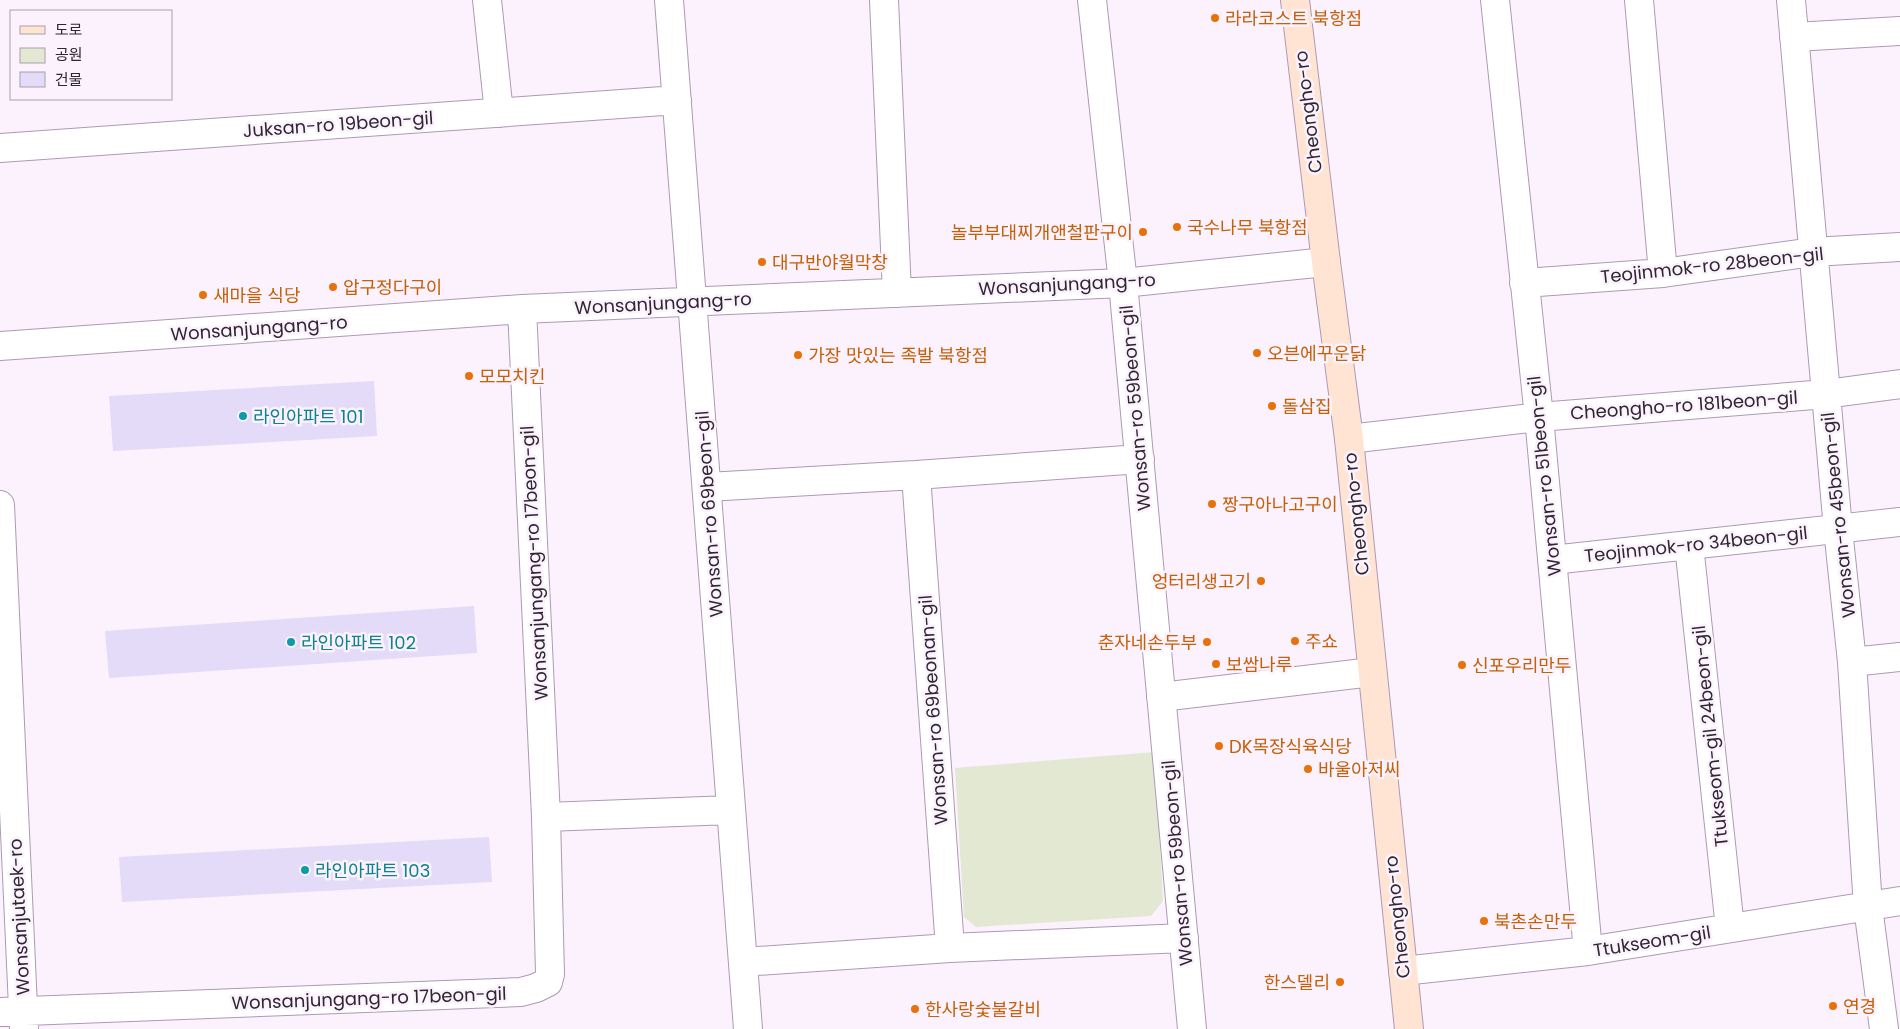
<svg xmlns="http://www.w3.org/2000/svg" width="1900" height="1029" font-family="Poppins,'Noto Sans KR',sans-serif">
	<rect width="100%" height="100%" fill="#fbf2fe"/>
	<path fill="#e2e8d2" d="M 1155,752 L 1163,901 L 1151,916 L 976,927 L 964,917 L 955,768 Z"/>
	<path fill="#e3dbf8" d="M 374,381 L 377,436 L 113,451 L 109,396 Z
		M 474,606 L 477,653 L 109,678 L 105,631 Z
		M 489,837 L 492,882 L 122,902 L 119,857 Z"/>
	<g fill="none" stroke-linecap="round" stroke-linejoin="round">
		<defs>
			<path id="street" d="M 487,0 L 499,113
				M 669,0 L 748,1029
				M 884,0 L 897,293
				M 1092,0 L 1123,283 L 1192,1029
				M 1495,0 L 1539,417 L 1588,951
				M 1639,0 L 1663,273
				M 1791,0 L 1838,529 L 1852,662 L 1868,907 L 1884,1029
				M 1794,37 L 1900,31
				M 0,148 L 677,100
				M 1524,283 L 1663,273 L 1813,252 L 1900,247
				M 0,346 L 522,309 L 1123,283 L 1326,262
				M 1349,439 L 1539,417 L 1826,394 L 1900,384
				M 916,475 L 950,948
				M 707,487 L 916,475 L 1140,459
				M 0,505 L 24,1029
				M 1689,545 L 1730,928
				M 1552,560 L 1900,522
				M 1852,662 L 1900,657
				M 1161,697 L 1372,672
				M 546,817 L 731,810
				M 743,962 L 950,948 L 1184,938
				M 1403,971 L 1588,951 L 1900,901
				M 0,1012 L 521,992 L 536,988 L 548,982 L 550,974 L 546,817 L 522,309"/>
			<path id="secondary" d="M 1295,0 L 1326,262 L 1349,439 L 1409,1029"/>
		</defs>
		<use href="#street" stroke="#ad99b5" stroke-width="30"/>
		<use href="#secondary" stroke="#ad99b5" stroke-width="30"/>
		<use href="#street" stroke="#fff" stroke-width="28"/>
		<use href="#secondary" stroke="#ffe4d3" stroke-width="28"/>
	</g>
	<g fill="#e8710a" stroke="#fbf2fe" stroke-width="2">
		<circle cx="1215" cy="18" r="5"/>
		<circle cx="1177" cy="227" r="5"/>
		<circle cx="1143" cy="232" r="5"/>
		<circle cx="762" cy="262" r="5"/>
		<circle cx="333" cy="287" r="5"/>
		<circle cx="203" cy="295" r="5"/>
		<circle cx="1257" cy="353" r="5"/>
		<circle cx="798" cy="355" r="5"/>
		<circle cx="469" cy="376" r="5"/>
		<circle cx="1272" cy="406" r="5"/>
		<circle cx="1212" cy="504" r="5"/>
		<circle cx="1261" cy="581" r="5"/>
		<circle cx="1295" cy="641" r="5"/>
		<circle cx="1207" cy="642" r="5"/>
		<circle cx="1216" cy="664" r="5"/>
		<circle cx="1462" cy="665" r="5"/>
		<circle cx="1219" cy="746" r="5"/>
		<circle cx="1308" cy="769" r="5"/>
		<circle cx="1484" cy="921" r="5"/>
		<circle cx="1340" cy="982" r="5"/>
		<circle cx="1833" cy="1006" r="5"/>
		<circle cx="915" cy="1009" r="5"/>
	</g>
	<g fill="#0f9aa8" stroke="#fbf2fe" stroke-width="2">
		<circle cx="243" cy="416" r="5"/>
		<circle cx="291" cy="642" r="5"/>
		<circle cx="305" cy="870" r="5"/>
	</g>
	<g text-anchor="middle" dominant-baseline="central" stroke-width="5" stroke-linejoin="round" paint-order="stroke">
		<g font-size="18" fill="#c56008" stroke="#fbf2fe" text-anchor="start">
			<text x="1225" y="18">라라코스트 북항점</text>
			<text x="1187" y="227">국수나무 북항점</text>
			<text x="1133" y="232" text-anchor="end">놀부부대찌개앤철판구이</text>
			<text x="772" y="262">대구반야월막창</text>
			<text x="343" y="287">압구정다구이</text>
			<text x="213" y="295">새마을 식당</text>
			<text x="1267" y="353">오븐에꾸운닭</text>
			<text x="808" y="355">가장 맛있는 족발 북항점</text>
			<text x="479" y="376">모모치킨</text>
			<text x="1282" y="406">돌삼집</text>
			<text x="1222" y="504">짱구아나고구이</text>
			<text x="1251" y="581" text-anchor="end">엉터리생고기</text>
			<text x="1305" y="641">주쇼</text>
			<text x="1197" y="642" text-anchor="end">춘자네손두부</text>
			<text x="1226" y="664">보쌈나루</text>
			<text x="1472" y="665">신포우리만두</text>
			<text x="1229" y="746">DK목장식육식당</text>
			<text x="1318" y="769">바울아저씨</text>
			<text x="1494" y="921">북촌손만두</text>
			<text x="1330" y="982" text-anchor="end">한스델리</text>
			<text x="1843" y="1006">연경</text>
			<text x="925" y="1009">한사랑숯불갈비</text>
		</g>
		<g font-size="18" fill="#2e2631" stroke="#fbf2fe">
			<text transform="translate(1308 112) rotate(-97)">Cheongho-ro</text>
			<text transform="translate(338 124) rotate(-4)">Juksan-ro 19beon-gil</text>
			<text transform="translate(1712 265) rotate(-6)">Teojinmok-ro 28beon-gil</text>
			<text transform="translate(1067 284) rotate(-3)">Wonsanjungang-ro</text>
			<text transform="translate(663 303) rotate(-3)">Wonsanjungang-ro</text>
			<text transform="translate(259 328) rotate(-4)">Wonsanjungang-ro</text>
			<text transform="translate(1684 405) rotate(-4)">Cheongho-ro 181beon-gil</text>
			<text transform="translate(1135 408) rotate(-95)">Wonsan-ro 59beon-gil</text>
			<text transform="translate(1544 476) rotate(-96)">Wonsan-ro 51beon-gil</text>
			<text transform="translate(709 514) rotate(-94)">Wonsan-ro 69beon-gil</text>
			<text transform="translate(1356 514) rotate(-96)">Cheongho-ro</text>
			<text transform="translate(1838 515) rotate(-96)">Wonsan-ro 45beon-gil</text>
			<text transform="translate(1696 544) rotate(-6)">Teojinmok-ro 34beon-gil</text>
			<text transform="translate(534 563) rotate(-93)">Wonsanjungang-ro 17beon-gil</text>
			<text transform="translate(933 710) rotate(-94)">Wonsan-ro 69beonan-gil</text>
			<text transform="translate(1710 736) rotate(-96)">Ttukseom-gil 24beon-gil</text>
			<text transform="translate(1177 863) rotate(-95)">Wonsan-ro 59beon-gil</text>
			<text transform="translate(19 917) rotate(-93)">Wonsanjutaek-ro</text>
			<text transform="translate(1397 917) rotate(-96)">Cheongho-ro</text>
			<text transform="translate(1652 941) rotate(-9)">Ttukseom-gil</text>
			<text transform="translate(369 998) rotate(-2)">Wonsanjungang-ro 17beon-gil</text>
		</g>
		<g font-size="18" fill="#0d838f" stroke="#fbf2fe" text-anchor="start">
			<text x="253" y="416">라인아파트 101</text>
			<text x="301" y="642">라인아파트 102</text>
			<text x="315" y="870">라인아파트 103</text>
		</g>
	</g>
	<rect x="10" y="10" width="162" height="90" fill="#fbf2fe" stroke="#a9a0ac"/>
	<rect x="20" y="26" width="25" height="8" fill="#ffe4d3" stroke="#a9a0ac"/>
	<text x="55" y="35" font-size="15" fill="#2e2631">도로</text>
	<rect x="20" y="48" width="25" height="15" fill="#e2e8d2" stroke="#a9a0ac"/>
	<text x="55" y="60" font-size="15" fill="#2e2631">공원</text>
	<rect x="20" y="72" width="25" height="15" fill="#e3dbf8" stroke="#a9a0ac"/>
	<text x="55" y="85" font-size="15" fill="#2e2631">건물</text>
</svg>
